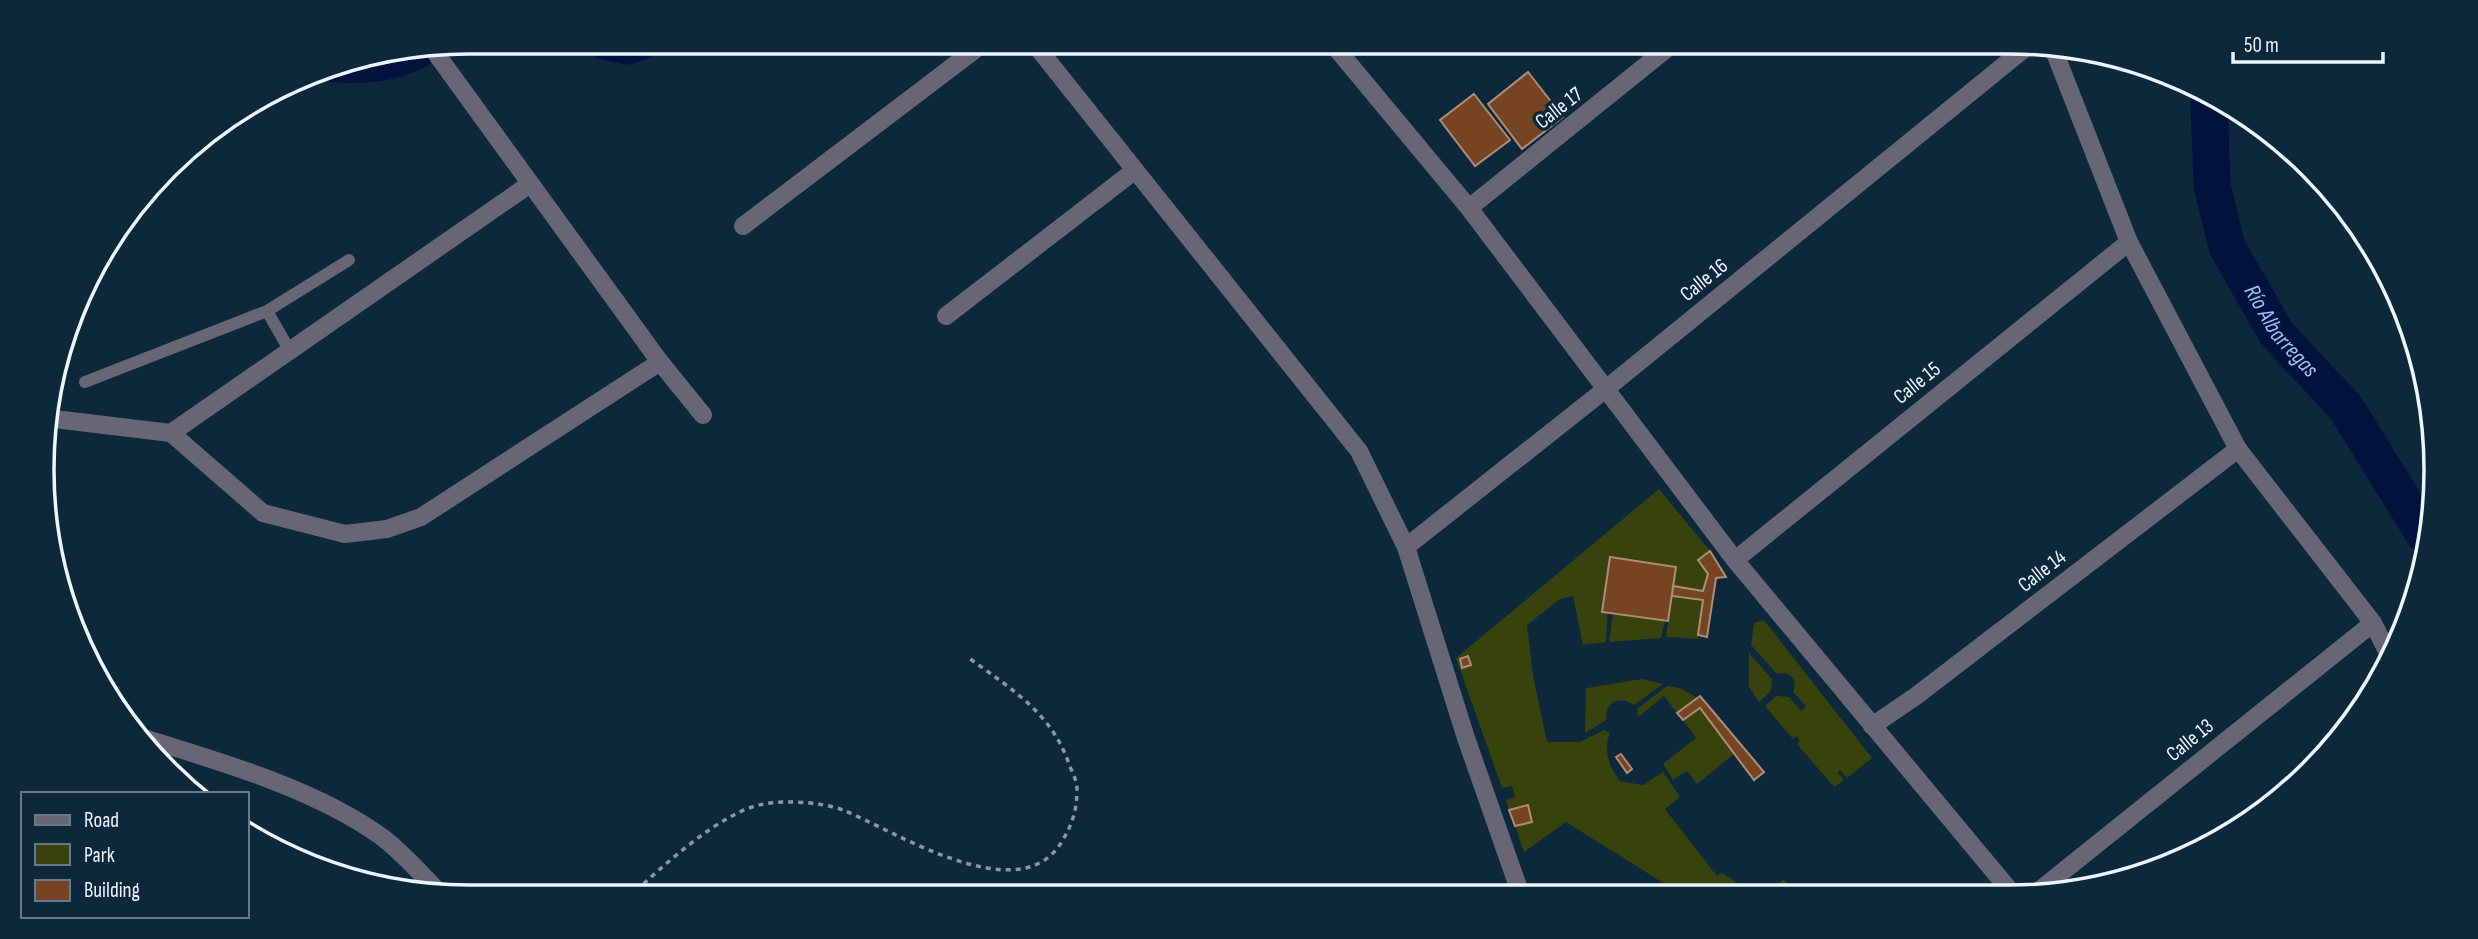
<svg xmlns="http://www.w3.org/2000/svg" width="2478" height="939" font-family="'Sofia Sans Condensed',sans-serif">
	<rect width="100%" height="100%" fill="#0d283a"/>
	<path fill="#38420d" d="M 1659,489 L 1710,551 L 1698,560 L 1708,574 L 1703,591 L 1673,586 L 1676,567 L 1611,557 L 1606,642 L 1583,645 L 1573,596 L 1560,599 L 1527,625 L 1533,675 L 1547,742 L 1580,742 L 1604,730 L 1610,733 C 1603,750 1609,767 1620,781 L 1643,785 L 1663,772 L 1680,797 L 1665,809 L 1717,876 L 1722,873 L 1754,894 L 1681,894 L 1566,822 L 1524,852 L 1515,826 L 1532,822 L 1528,805 L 1509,810 L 1506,800 L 1515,797 L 1512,786 L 1502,788 L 1456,658 Z
		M 1672,596 L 1703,600 L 1698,639 L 1666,637 Z
		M 1613,613 L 1665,621 L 1661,638 L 1609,642 Z
		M 1764,620 L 1872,758 L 1847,778 L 1840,770 L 1838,773 L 1844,780 L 1834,787 L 1797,744 L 1800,741 L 1797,736 L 1793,739 L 1765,706 L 1776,696 L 1789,697 L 1801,711 L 1806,706 L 1793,692 C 1797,683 1794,676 1785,673 L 1777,674 L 1751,645 L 1754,623 Z
		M 1749,653 L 1772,679 L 1771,691 L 1759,702 L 1749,687 Z
		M 1642,679 L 1663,684 L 1634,705 C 1619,694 1605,703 1606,720 L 1585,733 L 1586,688 Z
		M 1667,686 L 1680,688 L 1698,698 L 1677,713 L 1664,696 L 1638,717 L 1637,709 Z
		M 1700,708 L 1752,773 L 1750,775 L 1734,754 L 1697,784 L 1687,771 L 1673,780 L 1663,764 L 1696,738 L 1683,720 Z
		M 1784,879 L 1795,894 L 1766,894 Z"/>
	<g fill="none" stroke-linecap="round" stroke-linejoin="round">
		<g stroke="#01133d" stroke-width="37">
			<path d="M 607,42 L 628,46 L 640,42"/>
			<path d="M 335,64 C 365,66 391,63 418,50"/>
			<path id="s1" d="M 2209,101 L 2212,185 L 2227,247 L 2277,334 L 2346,408 L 2424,534"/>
		</g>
	</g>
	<path fill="#764422" stroke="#ac8d7a" stroke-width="2" d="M 1528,72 L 1563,117 L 1522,149 L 1488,104 Z
		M 1474,94 L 1510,140 L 1475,166 L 1440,120 Z
		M 1710,551 L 1726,577 L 1716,578 L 1707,637 L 1698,635 L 1703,600 L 1672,596 L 1673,586 L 1703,591 L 1708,574 L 1698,560 Z
		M 1610,557 L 1676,567 L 1668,621 L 1602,612 Z
		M 1468,656 L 1471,665 L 1462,668 L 1460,659 Z
		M 1700,696 L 1764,772 L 1754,780 L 1700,708 L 1683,720 L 1677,713 Z
		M 1621,754 L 1632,769 L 1627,773 L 1616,757 Z
		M 1528,805 L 1532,822 L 1515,826 L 1509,810 Z"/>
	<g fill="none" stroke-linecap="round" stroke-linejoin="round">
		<path stroke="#8698a4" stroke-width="3.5" stroke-dasharray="5 5" stroke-linecap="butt" d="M 629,897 C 661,868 721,811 764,804 C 787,800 821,802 843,810 C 895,831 1018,911 1061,843 C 1072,825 1077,811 1077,789 C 1077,780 1072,772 1069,764 C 1051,712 1011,689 969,658"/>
		<path stroke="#686674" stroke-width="12" d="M 267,311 L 349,260
			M 85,382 L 267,311 L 290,351"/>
		<path stroke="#686674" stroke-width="18" d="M 1033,42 L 1359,451 L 1406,547 L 1466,738 L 1521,895
			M 1331,42 L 1469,208 L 1735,560 L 2012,893
			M 432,48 L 660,362 L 703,415
			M 2053,48 L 2129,242 L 2238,449 L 2373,623 L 2388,653
			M 1469,208 L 1675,42
			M 743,226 L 985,42
			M 946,316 L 1134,171
			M 46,418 L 171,433 L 530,184
			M 171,433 L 263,513 L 345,534 L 387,529 L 421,517 L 660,362
			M 1406,547 L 1607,388 L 2029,45
			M 1735,560 L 2129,242
			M 1872,726 L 1916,696 L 2238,449
			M 144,738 C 221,762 316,789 382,837 C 403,853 421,874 440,893
			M 2036,893 L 2373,623"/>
	</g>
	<g text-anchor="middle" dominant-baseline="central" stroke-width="7" stroke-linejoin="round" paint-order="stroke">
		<g font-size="21" fill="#ebf5fc" stroke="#0d283a">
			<text transform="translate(1559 108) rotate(-38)">Calle 17</text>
			<text transform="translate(1704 280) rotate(-39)">Calle 16</text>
			<text transform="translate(1917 383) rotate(-39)">Calle 15</text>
			<text transform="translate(2042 571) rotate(-38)">Calle 14</text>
			<text transform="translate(2190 740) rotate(-39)">Calle 13</text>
		</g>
		<g font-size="23" font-style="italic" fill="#9ec0fa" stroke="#0d283a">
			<text stroke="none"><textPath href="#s1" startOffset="248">Río Albarregas</textPath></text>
		</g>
	</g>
	<path d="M0 0H2478V939H0ZM469 54H2009A415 415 0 0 1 2424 469V470A415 415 0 0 1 2009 885H469A415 415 0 0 1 54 470V469A415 415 0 0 1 469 54Z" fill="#0d283a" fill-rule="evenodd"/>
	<path fill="none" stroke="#ebf5fc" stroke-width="3.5" d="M469 54H2009A415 415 0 0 1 2424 469V470A415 415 0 0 1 2009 885H469A415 415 0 0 1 54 470V469A415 415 0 0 1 469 54Z"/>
	<rect x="21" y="792" width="228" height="126" fill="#0d283a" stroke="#667a88" stroke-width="2"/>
	<rect x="35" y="815" width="35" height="10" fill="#686674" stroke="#667a88" stroke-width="2"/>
	<text x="84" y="827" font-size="21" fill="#ebf5fc">Road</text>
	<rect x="35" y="844" width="35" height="21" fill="#38420d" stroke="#667a88" stroke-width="2"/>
	<text x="84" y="862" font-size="21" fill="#ebf5fc">Park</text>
	<rect x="35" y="880" width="35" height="21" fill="#764422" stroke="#667a88" stroke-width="2"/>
	<text x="84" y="897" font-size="21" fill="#ebf5fc">Building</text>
	<path d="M2233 52v10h150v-10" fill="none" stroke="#ebf5fc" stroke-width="3.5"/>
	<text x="2244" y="52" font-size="21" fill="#ebf5fc" stroke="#0d283a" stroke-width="5" paint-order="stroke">50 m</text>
</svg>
